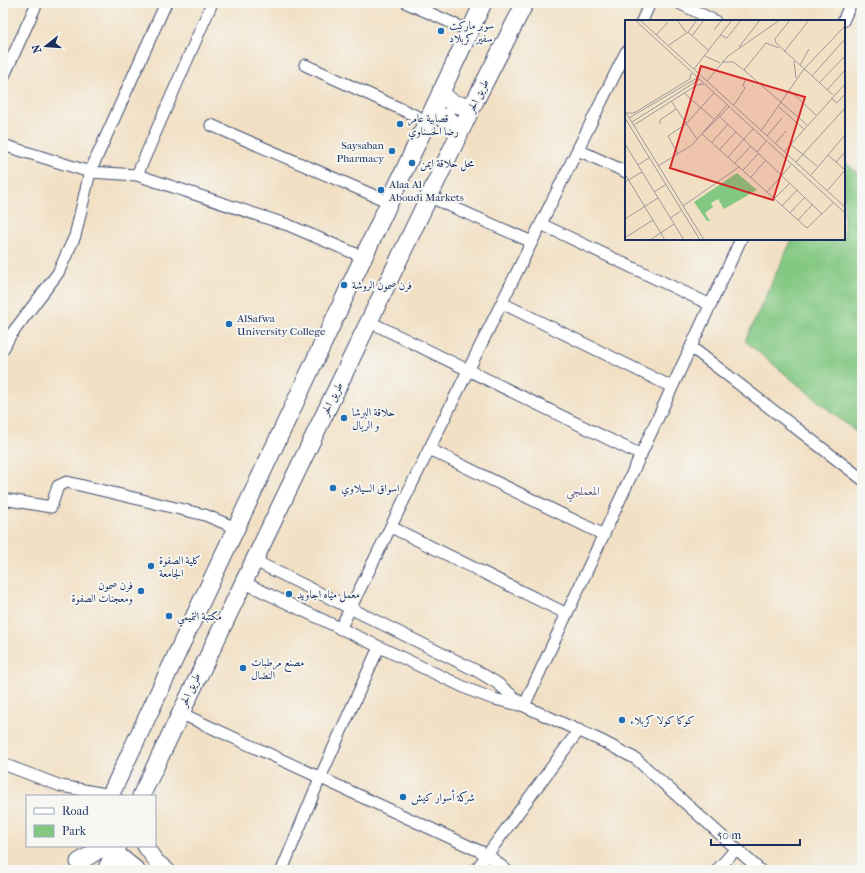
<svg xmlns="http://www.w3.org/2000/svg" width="865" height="873" font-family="'IM FELL French Canon',Amiri,serif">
	<rect width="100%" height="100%" fill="#f6f6f2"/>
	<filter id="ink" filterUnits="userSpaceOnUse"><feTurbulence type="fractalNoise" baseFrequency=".025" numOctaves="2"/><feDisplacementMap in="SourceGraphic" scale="8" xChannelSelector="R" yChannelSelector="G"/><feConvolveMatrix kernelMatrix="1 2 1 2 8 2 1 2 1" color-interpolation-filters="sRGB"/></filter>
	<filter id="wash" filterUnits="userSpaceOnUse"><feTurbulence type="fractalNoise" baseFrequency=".012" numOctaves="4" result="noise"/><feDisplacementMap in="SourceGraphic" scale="16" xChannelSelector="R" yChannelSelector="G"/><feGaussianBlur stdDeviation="0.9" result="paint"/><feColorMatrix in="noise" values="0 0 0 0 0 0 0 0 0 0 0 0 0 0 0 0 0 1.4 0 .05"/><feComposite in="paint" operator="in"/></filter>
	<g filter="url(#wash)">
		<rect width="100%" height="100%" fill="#f2e0c5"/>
		<path fill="#83c882" stroke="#4f7c70" d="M 844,161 L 862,177 L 862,437 L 745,341 L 792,239 L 844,239 Z"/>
	</g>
	<g filter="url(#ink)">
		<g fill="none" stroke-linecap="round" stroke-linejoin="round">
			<defs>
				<path id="street" d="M 407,3 L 470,31
					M 679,3 L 715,21
					M 642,21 L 650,3
					M 843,21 L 851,3
					M 305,65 L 427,121
					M 3,78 L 37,3
					M 211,125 L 389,202
					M 3,145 L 90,172 L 137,175 L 288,225 L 363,257
					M 578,150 L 626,172
					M 137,175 L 212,3
					M 430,197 L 532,242
					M 541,224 L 711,305
					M 502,303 L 672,387
					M 370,322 L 641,455
					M 691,347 L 862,479
					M 3,349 L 10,336 L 58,273 L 75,236 L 90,172 L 166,3
					M 429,449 L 604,535
					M 3,499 L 51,507 L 58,486 L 67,482 L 205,515 L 236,528
					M 391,527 L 567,614
					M 253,560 L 477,671 L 497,683 L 522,704
					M 243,582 L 470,690 L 494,699 L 524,706 L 602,741 L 636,759 L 760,870
					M 340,629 L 626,52
					M 524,706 L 741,239
					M 180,713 L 488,855 L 506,870
					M 3,764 L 61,786 L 111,795
					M 282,870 L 320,778 L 379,647
					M 476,870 L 579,730
					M 717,870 L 736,849"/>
				<path id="secondary" d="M 145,846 L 156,861 L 167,870"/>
				<path id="primary" d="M 441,91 C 449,104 460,109 474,103
					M 430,116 C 445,114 455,121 459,135
					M 110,796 L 483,3
					M 141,796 L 474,103 L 525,3
					M 79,862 L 100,849 L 110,849 L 136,870
					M 106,870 L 118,846"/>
			</defs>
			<use href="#street" stroke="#3b4a6d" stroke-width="13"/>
			<use href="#secondary" stroke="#3b4a6d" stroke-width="17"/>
			<use href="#primary" stroke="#3b4a6d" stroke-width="19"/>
			<use href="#street" stroke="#fff" stroke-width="11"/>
			<use href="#secondary" stroke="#fff" stroke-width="15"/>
			<use href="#primary" stroke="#fff" stroke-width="17"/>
		</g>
	</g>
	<g fill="#1f6fb2" stroke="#f6f6f2" stroke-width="1.5">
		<circle cx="441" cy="31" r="4"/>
		<circle cx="400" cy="124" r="4"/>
		<circle cx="392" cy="151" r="4"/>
		<circle cx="412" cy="163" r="4"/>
		<circle cx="381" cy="190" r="4"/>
		<circle cx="344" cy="285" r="4"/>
		<circle cx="229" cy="324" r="4"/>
		<circle cx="344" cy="418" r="4"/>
		<circle cx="333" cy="488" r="4"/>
		<circle cx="151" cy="566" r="4"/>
		<circle cx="141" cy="591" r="4"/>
		<circle cx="289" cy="594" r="4"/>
		<circle cx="169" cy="616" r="4"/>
		<circle cx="243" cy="668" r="4"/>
		<circle cx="622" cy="720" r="4"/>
		<circle cx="403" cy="797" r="4"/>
	</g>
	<g text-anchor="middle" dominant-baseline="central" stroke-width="4" stroke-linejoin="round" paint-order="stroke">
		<g font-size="11" fill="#1b2f5e" stroke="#f6f6f2" text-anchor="start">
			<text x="449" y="25">سوبر ماركت<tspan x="449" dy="13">سفير كربلاد</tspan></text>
			<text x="408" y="118">قصابية عامر<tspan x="408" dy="13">رضا الحسناوي</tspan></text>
			<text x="384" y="145" text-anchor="end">Saysaban<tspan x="384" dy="13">Pharmacy</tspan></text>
			<text x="420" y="163">محل حلاقة ايمن</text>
			<text x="389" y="184">Alaa Al<tspan x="389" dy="13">Aboudi Markets</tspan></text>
			<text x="352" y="285">فرن صمون الروشة</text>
			<text x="237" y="318">AlSafwa<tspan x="237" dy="13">University College</tspan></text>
			<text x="352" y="412">حلاقة البرشا<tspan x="352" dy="13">و الريال</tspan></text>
			<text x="341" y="488">اسواق السيلاوي</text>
			<text x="159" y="560">كلية الصفوة<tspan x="159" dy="13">الجامعة</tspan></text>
			<text x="133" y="585" text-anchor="end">فرن صمون<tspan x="133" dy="13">ومعجنات الصفوة</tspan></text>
			<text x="297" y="594">معمل مياه اجاويد</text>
			<text x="177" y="616">مكتبة التميمي</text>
			<text x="251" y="662">مصنع مرطبات<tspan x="251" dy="13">النضال</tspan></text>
			<text x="630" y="720">كوكا كولا كربلاء</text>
			<text x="411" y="797">شركة أسوار كيش</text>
		</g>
		<g font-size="11" fill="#1b2f5e" stroke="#f6f6f2">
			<text transform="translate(478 96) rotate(-64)">طريق الحر</text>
			<text transform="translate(332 399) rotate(-64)">طريق الحر</text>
			<text transform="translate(190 690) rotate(-65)">طريق الحر</text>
		</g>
		<g font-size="12" fill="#685982" stroke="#f6f6f2">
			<text x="583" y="491">المعملجي</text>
		</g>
	</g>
	<g transform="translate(625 20)">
		<rect width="220" height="220" fill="#f2e0c5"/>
		<path d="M 112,153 L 132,170 L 99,189 L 93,179 L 86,183 L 88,187 L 80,193 L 85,201 L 88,200 L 82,201 L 69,182 Z" fill="#83c882"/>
		<path fill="none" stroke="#9c999c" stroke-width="1" d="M 10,0 L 220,193M 15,0 L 220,187M 52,0 L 61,12M 165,0 L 150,19 L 151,23 L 208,75M 89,10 L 97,0M 63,12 L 84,31M 31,15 L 43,2M 95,15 L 102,18 L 116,0M 67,16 L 79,0M 44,25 L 63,12 L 72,0M 114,27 L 135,0M 159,32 L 184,0M 80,36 L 95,43M 169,41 L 171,58M 97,42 L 108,42 L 119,50 L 141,23 L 154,28M 175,45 L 184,29M 69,49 L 107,0M 119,50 L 182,105M 187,56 L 220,19M 82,61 L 103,36 L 155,0M 194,63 L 220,36M 164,70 L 191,95M 202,70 L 220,50M 59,73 L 89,99M 206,78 L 212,83 L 220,74M 46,81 L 72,119M 109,85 L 120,68 L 118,65 L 121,59M 154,87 L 179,109M 0,91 L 79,220M 2,93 L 9,93 L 65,59 L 66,53M 93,95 L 197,194M 0,98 L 75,220M 4,98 L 72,58M 7,102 L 75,59M 35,104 L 35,100 L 51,89M 9,105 L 72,65 L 79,64M 136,111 L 179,49 L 220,6M 78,113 L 104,87M 77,114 L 182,208 L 208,183M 142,116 L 157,98M 87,122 L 103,104M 0,124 L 59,220M 150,124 L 161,111M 165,124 L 192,146M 95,129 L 111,112M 132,132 L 141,121M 159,132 L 220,64M 53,134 L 43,116 L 61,104 L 89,73M 203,135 L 220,150M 103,137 L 128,109M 171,142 L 220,88M 211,142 L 220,132M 110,143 L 126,126M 13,145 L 24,138M 33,146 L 67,125 L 102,85M 118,150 L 134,133M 0,154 L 40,220M 186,155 L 220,115M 126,157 L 141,140M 0,162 L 17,152M 202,171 L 220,150M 29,172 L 40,165M 142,172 L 166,145M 149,179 L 165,163M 58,186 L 114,147M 157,186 L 172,170M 165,193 L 180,177M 45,198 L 56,191M 0,199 L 33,178M 173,200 L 188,184M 1,217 L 28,200M 25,220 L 49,204"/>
		<path fill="#d62828" fill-opacity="0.15" stroke="#d62828" stroke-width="2" d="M 76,46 L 180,77 L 148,180 L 45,148 Z"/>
		<rect width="220" height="220" fill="none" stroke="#1b2f5e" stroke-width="2"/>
	</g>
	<rect width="865" height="873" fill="none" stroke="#f6f6f2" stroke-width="16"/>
	<rect x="26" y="795" width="130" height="52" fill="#f6f6f2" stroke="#9ea6b7"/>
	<rect x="34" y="808" width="20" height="6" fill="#ffffff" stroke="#9ea6b7"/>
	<text x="62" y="815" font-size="12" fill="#1b2f5e">Road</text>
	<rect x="34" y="825" width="20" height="12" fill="#83c882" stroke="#9ea6b7"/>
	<text x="62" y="835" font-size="12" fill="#1b2f5e">Park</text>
	<g transform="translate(46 46) rotate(253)" stroke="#f6f6f2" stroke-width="3" paint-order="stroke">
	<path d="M0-3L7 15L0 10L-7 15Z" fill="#1b2f5e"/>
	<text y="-6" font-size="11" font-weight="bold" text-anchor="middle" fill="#1b2f5e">N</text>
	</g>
	<path d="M711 839v6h89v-6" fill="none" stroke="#1b2f5e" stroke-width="2"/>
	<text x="717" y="839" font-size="12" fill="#1b2f5e" stroke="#f6f6f2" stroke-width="3" paint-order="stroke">50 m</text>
</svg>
